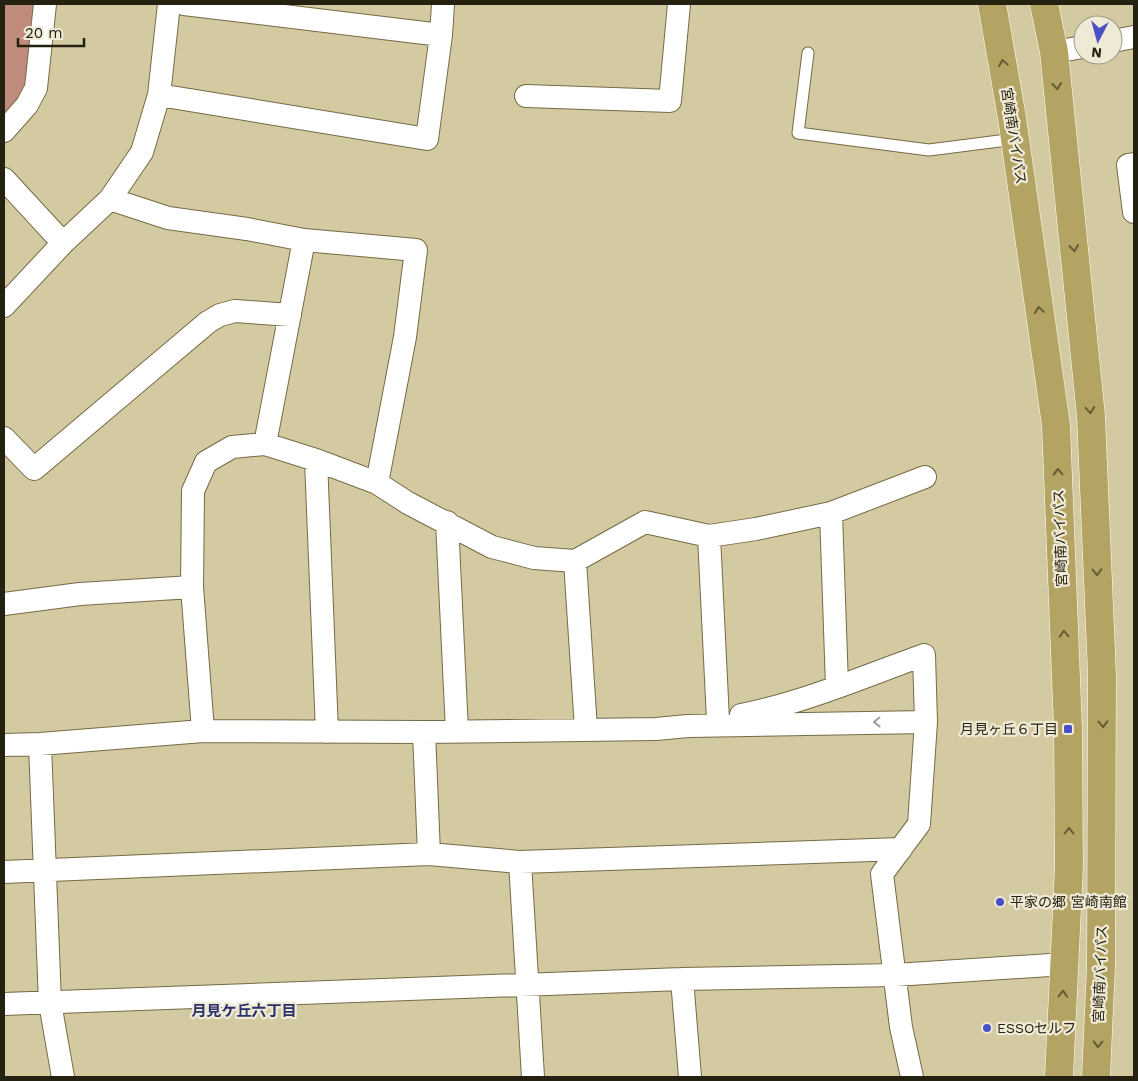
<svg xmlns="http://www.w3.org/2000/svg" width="1138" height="1081" font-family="'Work Sans','Noto Sans JP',sans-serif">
	<rect width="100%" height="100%" fill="#d4caa1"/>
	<path fill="#c08b7d" d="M 4,4 L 37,4 L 27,84 L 18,104 L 4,118 Z"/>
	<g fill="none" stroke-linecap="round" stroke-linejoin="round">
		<defs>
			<path id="service" d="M 808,53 L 798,133 L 929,150 L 1015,139"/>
			<path id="minor" d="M 184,4 L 441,35
				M 1113,41 L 1134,37
				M 1054,52 L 1083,47
				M 159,95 L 427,139 L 441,35 L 443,4
				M 526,96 L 670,101 L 679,4
				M 4,131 L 27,105 L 36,88 L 45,4
				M 1134,164 L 1128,165 L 1134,212
				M 4,179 L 63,243
				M 110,199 L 168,218 L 247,229 L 304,240 L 416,250 L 405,337 L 377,483
				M 4,306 L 63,243 L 110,199 L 142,152 L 159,95 L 169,4
				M 4,438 L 34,469 L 208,322 L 220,315 L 235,311 L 290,315
				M 265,444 L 304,240
				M 316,460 L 327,732
				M 831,513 L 837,686
				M 447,522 L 457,731
				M 709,536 L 718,720
				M 575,561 L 586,729
				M 4,604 L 80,594 L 192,587
				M 741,715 C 803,703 865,676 924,655 L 926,722 L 919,824 L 882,874 L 901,1027 L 912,1077
				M 203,731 L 192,587 L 193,491 L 206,462 L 232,447 L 265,444 L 316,460 L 377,483 L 408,503 L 492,547 L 534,558 L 575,561 L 645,522 L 709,536 L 756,529 L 831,513 L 925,477
				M 424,732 L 429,854
				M 40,744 L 50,1003 L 63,1077
				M 4,745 L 40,744 L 203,731 L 424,732 L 656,729 L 688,726 L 926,722
				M 520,862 L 533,1077
				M 4,872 L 429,854 L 520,862 L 901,849
				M 682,979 L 690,1077
				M 4,1004 L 682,979 L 895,975 L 1065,964"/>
			<path id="trunk" d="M 992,4 L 1012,118 L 1056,425 L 1068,729 L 1069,866 L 1059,1077
				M 1044,4 L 1054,52 L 1091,416 L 1102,675 L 1101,966 L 1096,1077"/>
		</defs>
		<use href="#service" stroke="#746b45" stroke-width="13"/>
		<use href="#minor" stroke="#746b45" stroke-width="24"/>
		<use href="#trunk" stroke="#fff" stroke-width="29"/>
		<use href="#service" stroke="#fff" stroke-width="11"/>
		<use href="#minor" stroke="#fff" stroke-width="22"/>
		<use href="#trunk" stroke="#b4a463" stroke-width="28"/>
	</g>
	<defs><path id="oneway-chevron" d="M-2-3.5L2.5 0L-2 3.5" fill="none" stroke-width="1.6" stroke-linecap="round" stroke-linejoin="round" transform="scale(1.25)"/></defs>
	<g stroke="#655c36">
		<use href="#oneway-chevron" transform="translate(1003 63) rotate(-100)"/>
		<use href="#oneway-chevron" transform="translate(1057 86) rotate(84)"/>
		<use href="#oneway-chevron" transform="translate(1074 248) rotate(84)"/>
		<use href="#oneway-chevron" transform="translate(1039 310) rotate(-98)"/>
		<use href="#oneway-chevron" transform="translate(1090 410) rotate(85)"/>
		<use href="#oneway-chevron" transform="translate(1058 472) rotate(-92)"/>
		<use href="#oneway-chevron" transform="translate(1097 572) rotate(88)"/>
		<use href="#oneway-chevron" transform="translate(1064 634) rotate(-92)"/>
		<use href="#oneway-chevron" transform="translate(1103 724) rotate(89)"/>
		<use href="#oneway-chevron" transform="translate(1069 831) rotate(-90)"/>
		<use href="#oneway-chevron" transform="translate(1063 994) rotate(-87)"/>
		<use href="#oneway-chevron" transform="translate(1098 1044) rotate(92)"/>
	</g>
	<use stroke="#9d9b94" href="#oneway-chevron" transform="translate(877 722) rotate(179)"/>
	<g fill="#4a51c6" stroke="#efead6" stroke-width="2">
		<rect x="1063" y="724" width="10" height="10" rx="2.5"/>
		<circle cx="1000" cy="902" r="5"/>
		<circle cx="987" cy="1028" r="5"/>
	</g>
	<g text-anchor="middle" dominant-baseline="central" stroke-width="4.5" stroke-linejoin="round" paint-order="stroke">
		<g font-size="14" fill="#252111" stroke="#efead6">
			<text transform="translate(1014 136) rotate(81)">宮崎南バイパス</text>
			<text transform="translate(1060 538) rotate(-92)">宮崎南バイパス</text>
			<text transform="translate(1100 974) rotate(-88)">宮崎南バイパス</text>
		</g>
		<g font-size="14" fill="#252111" stroke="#efead6" text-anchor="start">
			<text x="1058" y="729" text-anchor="end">月見ヶ丘６丁目</text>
			<text x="1010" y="902">平家の郷 宮崎南館</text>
			<text x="997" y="1028">ESSOセルフ</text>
		</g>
		<g font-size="15" font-weight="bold" fill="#2a306a" stroke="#efead6">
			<text x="244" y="1011">月見ケ丘六丁目</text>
		</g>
	</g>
	<rect width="1138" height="1081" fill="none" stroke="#252111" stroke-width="10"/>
	<g transform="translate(1098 40) rotate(186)"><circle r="24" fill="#efead6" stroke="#9e9a87"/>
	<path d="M0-4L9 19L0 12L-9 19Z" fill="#4a51c6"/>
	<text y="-8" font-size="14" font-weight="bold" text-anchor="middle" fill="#252111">N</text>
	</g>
	<path d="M18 38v8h66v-8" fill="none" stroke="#252111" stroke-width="2.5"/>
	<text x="25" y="38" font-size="15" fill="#252111" stroke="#efead6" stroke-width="4" paint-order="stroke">20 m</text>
</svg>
